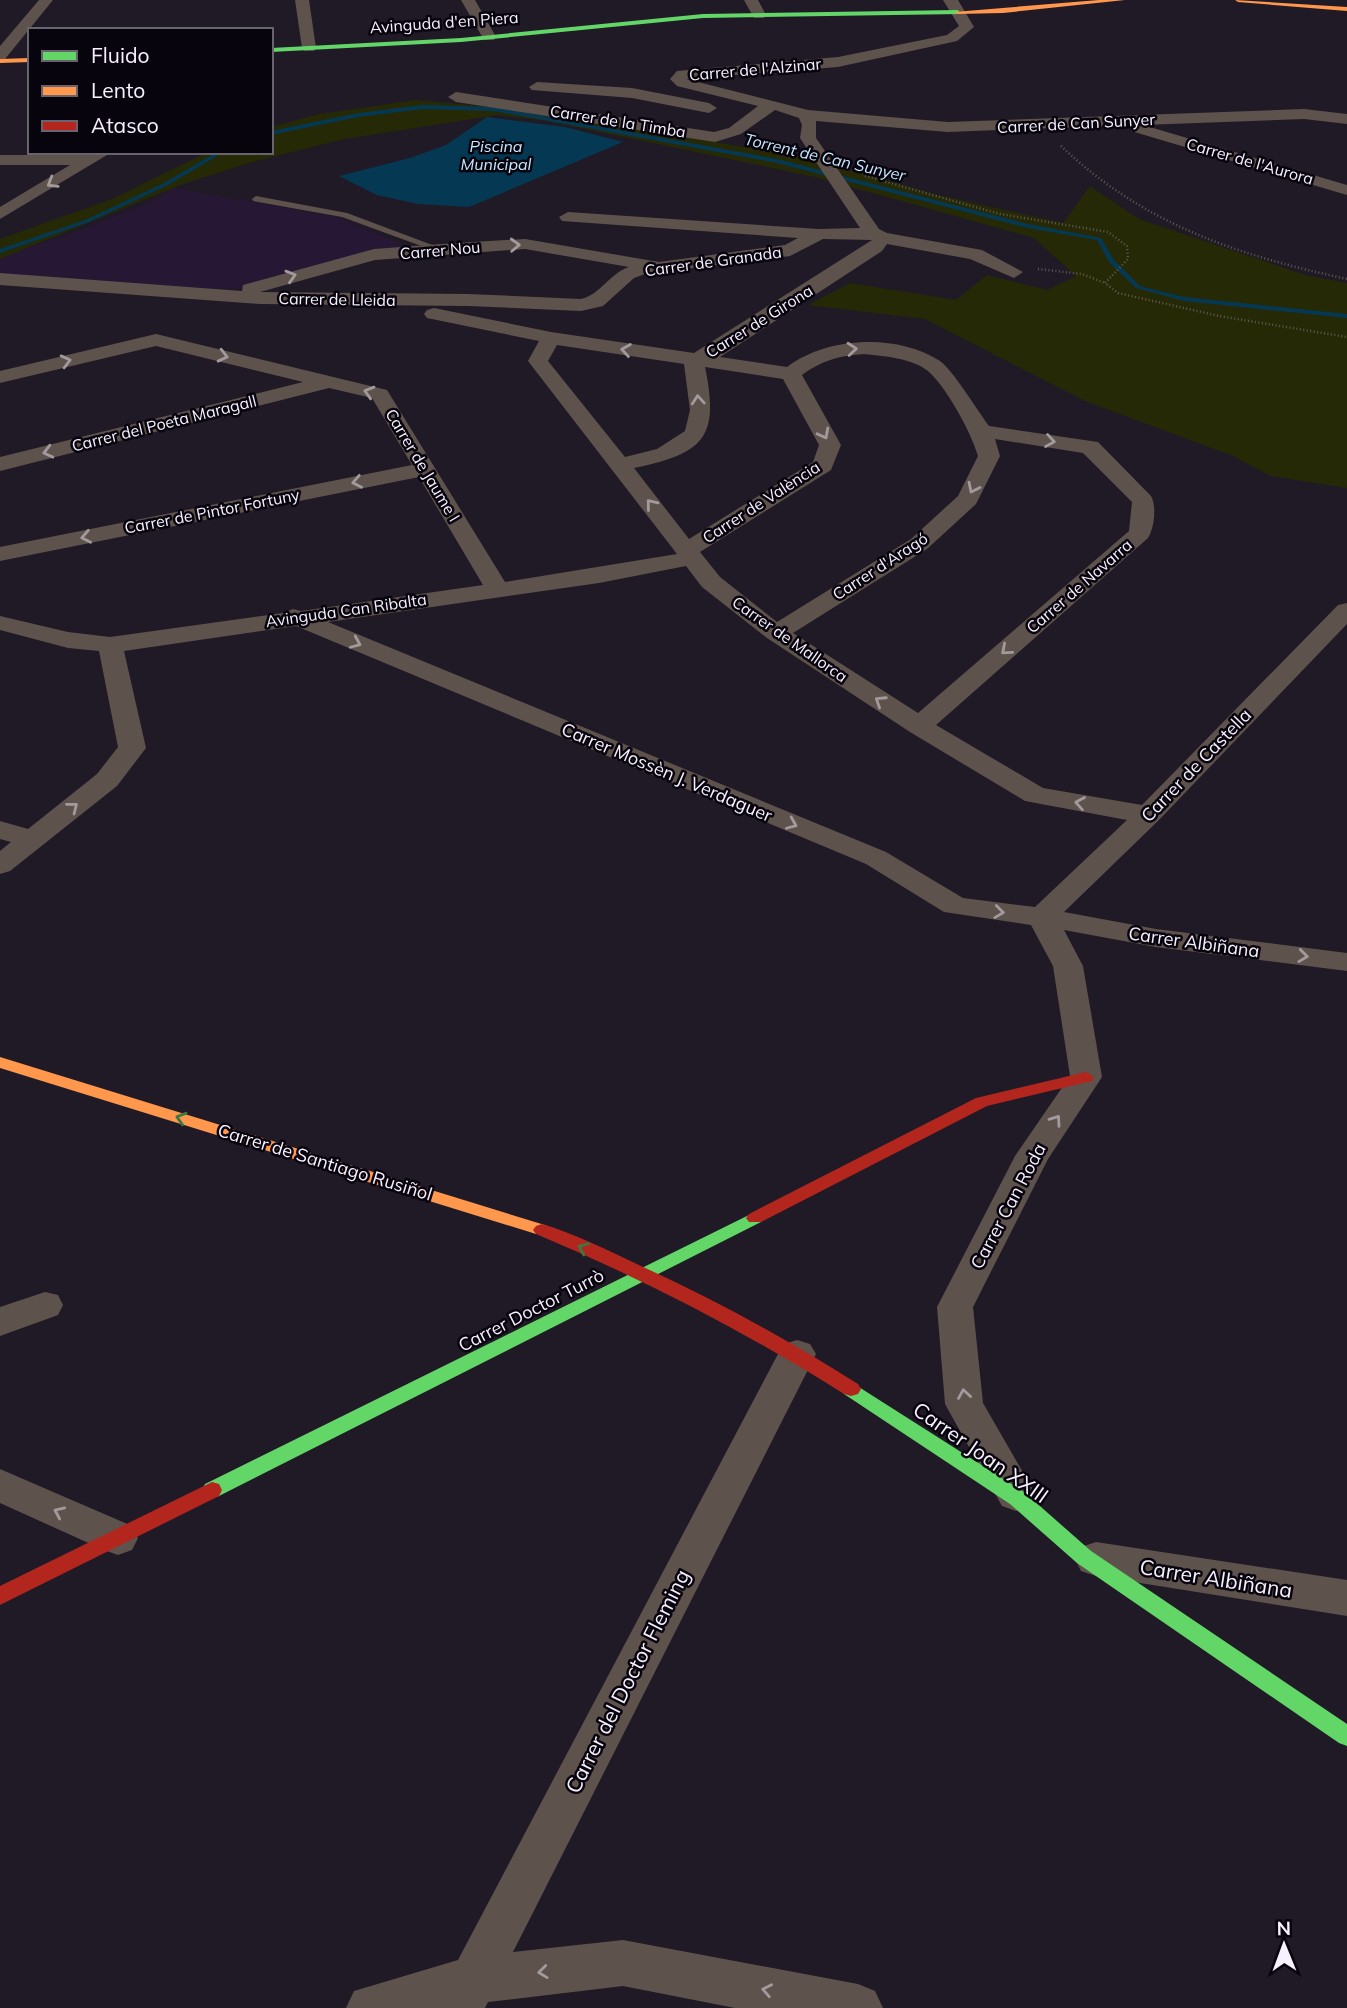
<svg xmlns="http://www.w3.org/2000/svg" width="1347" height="2008" font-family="Mulish,sans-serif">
	<rect width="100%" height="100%" fill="#201a26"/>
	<path fill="#261834" d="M 173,188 L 336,217 L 411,248 L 366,252 L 236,289 L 146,286 L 0,273 L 0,256 L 69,235 L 158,199 Z"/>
	<path fill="#262905" d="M 416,100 L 526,110 L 804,157 L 934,194 L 1063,223 L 1090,186 L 1139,219 L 1305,275 L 1347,283 L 1347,488 L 1271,476 L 1233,456 L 1085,401 L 925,319 L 808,305 L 850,283 L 956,300 L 987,275 L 1047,290 L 1076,276 L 1034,238 L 815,177 L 547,121 L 498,115 L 344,139 L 252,162 L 183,184 L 0,259 L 0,239 L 112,199 L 208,152 L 271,152 L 271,127 L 319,114 Z"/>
	<path fill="#053953" d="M 487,117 L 565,127 L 623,142 L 469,207 L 418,204 L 377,195 L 339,176 L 410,158 L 446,145 Z"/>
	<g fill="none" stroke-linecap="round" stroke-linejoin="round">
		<path fill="#053953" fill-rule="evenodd" d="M 423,105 L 494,107 L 777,159 L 1028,224 L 1101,238 L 1114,260 L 1140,286 L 1184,297 L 1347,314 L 1347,318 L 1184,301 L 1136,288 L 1109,262 L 1097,240 L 1028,228 L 777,163 L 494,111 L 423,109 L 358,117 L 271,135 L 271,131 L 358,113 Z
			M 217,152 L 224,152 L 168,185 L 89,222 L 0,253 L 0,249 L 85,220 L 164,183 Z"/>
		<path stroke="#615957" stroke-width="2.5" stroke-dasharray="1 2.5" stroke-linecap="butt" d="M 1061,146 C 1145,225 1237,255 1347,279
			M 865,176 L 1000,214 L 1108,232 L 1127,246 L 1128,259 L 1105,283 L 1118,293 L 1219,316 L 1347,337
			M 1038,269 L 1082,274 L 1105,283"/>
		<path fill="#5e524c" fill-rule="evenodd" d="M 256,196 L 347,213 L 443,249 L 435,251 L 342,217 L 253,201 L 252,199 Z"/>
		<path fill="#5e524c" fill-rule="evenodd" d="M 39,0 L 53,0 L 5,59 L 0,60 L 0,46 Z
			M 295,0 L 309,0 L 316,48 L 314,51 L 304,51 L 302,48 Z
			M 461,0 L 475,0 L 496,37 L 494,40 L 484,40 Z
			M 744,0 L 758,0 L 766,15 L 764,18 L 754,18 Z
			M 943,0 L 958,0 L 974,27 L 957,41 L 838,67 L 686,79 L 808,110 L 948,122 L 1304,109 L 1347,114 L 1347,124 L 1304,119 L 1143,125 L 1347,185 L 1347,195 L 1131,131 L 1131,125 L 948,132 L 816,121 L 816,138 L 879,229 L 887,233 L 982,250 L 1023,272 L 1014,278 L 970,259 L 887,244 L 882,251 L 720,357 L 787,367 C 827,337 896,333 940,361 C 952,369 978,411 989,426 L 1098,442 L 1151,496 C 1157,506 1154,529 1148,538 L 936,725 L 1043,788 L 1142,805 L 1338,605 L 1347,603 L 1347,624 L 1158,821 L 1064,912 L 1156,929 L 1347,953 L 1347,971 L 1156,947 L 1064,930 L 1083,966 L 1102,1077 L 1048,1159 L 973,1307 L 983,1403 L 1036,1495 L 1030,1506 L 1016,1511 L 1002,1506 L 945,1404 L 937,1307 L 1015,1156 L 1070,1076 L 1053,966 L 1031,925 L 944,912 L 866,864 L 296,626 L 124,651 L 146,748 L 117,786 L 10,871 L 0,874 L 0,851 L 11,842 L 0,839 L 0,821 L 28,829 L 97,774 L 118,747 L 99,651 L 68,648 L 0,630 L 0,616 L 68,632 L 110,637 L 283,613 L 293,609 L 301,611 L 483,585 L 419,477 L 0,561 L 0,547 L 412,465 L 372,398 L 329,388 L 0,471 L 0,457 L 303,382 L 156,346 L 0,383 L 0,371 L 156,334 L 387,390 L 505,582 L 677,554 L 528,361 L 539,341 L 427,318 L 424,314 L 427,310 L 434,308 L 551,332 L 694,353 L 872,240 L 823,239 L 790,256 L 645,274 L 634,278 L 603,306 L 581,311 L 468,306 L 260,304 L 0,285 L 0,273 L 242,291 L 243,285 L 374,249 L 456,243 L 525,239 L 659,262 L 785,245 L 798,238 L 562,221 L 559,217 L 568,212 L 819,229 L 860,228 L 800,138 L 802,125 L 799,118 L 775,110 L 741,134 L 715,142 L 456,102 L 448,97 L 456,92 L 714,132 L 729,128 L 758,106 L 677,86 L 670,79 L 677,71 L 838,57 L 947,35 L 959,26 ZM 525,249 L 629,267 C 610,273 600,295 581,299 L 468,294 L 260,292 L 375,260 ZM 557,345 L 684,364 L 690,410 L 685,431 L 657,449 L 625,457 L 548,361 ZM 864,354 C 883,356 912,358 928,371 C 947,388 971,432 978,456 L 958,496 L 911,539 L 777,622 L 720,577 L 700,552 L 831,470 L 841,445 L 802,375 C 823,360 838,356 864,354 ZM 705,367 L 783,379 L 819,445 L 813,462 L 689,539 L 634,468 C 703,453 720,439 705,367 ZM 995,439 L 1083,453 L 1132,502 L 1129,531 L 918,713 L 793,633 L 927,549 L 976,504 L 1000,456 ZM 686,566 L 702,587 L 767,638 L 910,732 L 1025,801 L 1127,820 L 1035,907 L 963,898 L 886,852 L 328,622 L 599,583 Z
			M 537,82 L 632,88 L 709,103 L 717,108 L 709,113 L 632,98 L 532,90 L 529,87 Z
			M 92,152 L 112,152 L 0,219 L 0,207 L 70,165 L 0,165 L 0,155 L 87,155 Z
			M 45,1292 L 58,1295 L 63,1305 L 58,1315 L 0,1336 L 0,1307 Z
			M 797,1340 L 810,1344 L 816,1354 L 513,1952 L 623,1940 L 858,1984 L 875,1991 L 883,2008 L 735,2008 L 623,1986 L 488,2002 L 485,2008 L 346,2008 L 354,1991 L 458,1960 L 778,1354 L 784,1344 Z
			M 0,1469 L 132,1526 L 138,1538 L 132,1550 L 118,1555 L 104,1550 L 0,1503 Z
			M 1096,1542 L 1347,1580 L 1347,1616 L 1096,1576 L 1081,1571 L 1075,1559 L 1081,1547 Z"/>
		<path fill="#63d668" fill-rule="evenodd" d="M 958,10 L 961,14 L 703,18 L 461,42 L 271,52 L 271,48 L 461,38 L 703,14 Z
			M 755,1212 L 761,1214 L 764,1218 L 761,1222 L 219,1496 L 212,1498 L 205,1496 L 202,1490 L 205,1484 Z
			M 851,1382 L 1024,1492 L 1091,1551 L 1347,1724 L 1347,1746 L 1339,1743 L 1077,1563 L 1010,1504 L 844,1394 L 841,1389 L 844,1384 Z"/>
		<path fill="#ff974d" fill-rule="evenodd" d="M 1099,0 L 1125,0 L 1003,13 L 958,14 L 954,12 Z
			M 1235,0 L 1347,7 L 1347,11 L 1238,2 Z
			M 30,58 L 30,62 L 0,63 L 0,59 Z
			M 0,1057 L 548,1226 L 551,1230 L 548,1234 L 536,1234 L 0,1068 Z"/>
		<path fill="#b3261e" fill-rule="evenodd" d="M 1086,1072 L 1094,1077 L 1092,1081 L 987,1106 L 761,1222 L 749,1222 L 746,1218 L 749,1214 L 976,1098 Z
			M 542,1224 C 576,1234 609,1251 641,1266 C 716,1300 788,1340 858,1384 L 861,1389 L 858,1394 L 851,1396 L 844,1394 C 746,1332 643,1279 536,1234 L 533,1230 L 536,1226 Z
			M 212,1482 L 219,1484 L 222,1490 L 219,1496 L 0,1605 L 0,1586 Z"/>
	</g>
	<defs><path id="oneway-chevron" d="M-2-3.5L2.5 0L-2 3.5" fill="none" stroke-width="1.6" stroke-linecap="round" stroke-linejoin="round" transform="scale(1.75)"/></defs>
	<g stroke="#a39a9d">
		<use href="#oneway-chevron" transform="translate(52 183) rotate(149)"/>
		<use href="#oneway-chevron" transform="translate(515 245) rotate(-2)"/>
		<use href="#oneway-chevron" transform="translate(291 276) rotate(-17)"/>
		<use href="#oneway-chevron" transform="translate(852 349) rotate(-5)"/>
		<use href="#oneway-chevron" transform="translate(626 350) rotate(-171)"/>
		<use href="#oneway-chevron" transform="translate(223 356) rotate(14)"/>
		<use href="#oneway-chevron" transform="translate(66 361) rotate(-14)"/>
		<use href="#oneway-chevron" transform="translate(369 392) rotate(-164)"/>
		<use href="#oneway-chevron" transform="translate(698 400) rotate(-94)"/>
		<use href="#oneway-chevron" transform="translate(824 434) rotate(62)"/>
		<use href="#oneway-chevron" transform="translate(1050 441) rotate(9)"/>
		<use href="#oneway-chevron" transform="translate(48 452) rotate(166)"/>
		<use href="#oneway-chevron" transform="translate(357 482) rotate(169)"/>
		<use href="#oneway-chevron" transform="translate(973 488) rotate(116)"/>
		<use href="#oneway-chevron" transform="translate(651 504) rotate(-129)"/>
		<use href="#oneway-chevron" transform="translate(86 537) rotate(169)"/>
		<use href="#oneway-chevron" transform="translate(356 643) rotate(23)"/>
		<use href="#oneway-chevron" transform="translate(1006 650) rotate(139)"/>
		<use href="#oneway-chevron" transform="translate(880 701) rotate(-147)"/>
		<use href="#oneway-chevron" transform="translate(1080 803) rotate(-170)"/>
		<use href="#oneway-chevron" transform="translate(73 807) rotate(-38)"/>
		<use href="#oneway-chevron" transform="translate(792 824) rotate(23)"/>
		<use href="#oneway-chevron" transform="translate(999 912) rotate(7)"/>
		<use href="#oneway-chevron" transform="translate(1303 956) rotate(7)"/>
		<use href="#oneway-chevron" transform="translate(1056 1120) rotate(-55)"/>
		<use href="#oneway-chevron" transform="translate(964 1394) rotate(-99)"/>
		<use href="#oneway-chevron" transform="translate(59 1512) rotate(-156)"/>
		<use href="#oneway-chevron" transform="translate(543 1972) rotate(173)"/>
		<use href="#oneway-chevron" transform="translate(767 1990) rotate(-169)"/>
	</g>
	<g stroke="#3a783f">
		<use href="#oneway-chevron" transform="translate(181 1118) rotate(-163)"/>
		<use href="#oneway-chevron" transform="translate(583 1248) rotate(-157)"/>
	</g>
	<g text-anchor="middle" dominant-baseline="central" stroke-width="5" stroke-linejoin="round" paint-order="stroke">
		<g font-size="16" fill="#f7f1ff" stroke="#08040d">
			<text transform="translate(444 22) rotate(-4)">Avinguda d'en Piera</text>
			<text transform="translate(755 69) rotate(-5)">Carrer de l'Alzinar</text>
			<text transform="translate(618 121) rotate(9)">Carrer de la Timba</text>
			<text transform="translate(1076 123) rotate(-3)">Carrer de Can Sunyer</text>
			<text transform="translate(1250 161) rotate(16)">Carrer de l'Aurora</text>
			<text transform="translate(440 250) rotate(-5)">Carrer Nou</text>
			<text transform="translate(713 261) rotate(-8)">Carrer de Granada</text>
			<text transform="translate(337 299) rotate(1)">Carrer de Lleida</text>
			<text transform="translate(759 321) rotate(-32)">Carrer de Girona</text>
			<text transform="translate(164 423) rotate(-14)">Carrer del Poeta Maragall</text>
			<text transform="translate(423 465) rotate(59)">Carrer de Jaume I</text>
			<text transform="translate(761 502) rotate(-33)">Carrer de València</text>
			<text transform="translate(212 511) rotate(-11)">Carrer de Pintor Fortuny</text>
			<text transform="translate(880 566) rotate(-33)">Carrer d'Aragó</text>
			<text transform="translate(1079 586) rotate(-41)">Carrer de Navarra</text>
			<text transform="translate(346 610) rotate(-8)">Avinguda Can Ribalta</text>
			<text transform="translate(790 639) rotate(35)">Carrer de Mallorca</text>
		</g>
		<g font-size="16" font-style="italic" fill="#c6e9ff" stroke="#08040d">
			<text x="496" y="146">Piscina<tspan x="496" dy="18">Municipal</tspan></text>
			<text transform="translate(825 157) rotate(13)">Torrent de Can Sunyer</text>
		</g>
		<g font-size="18" fill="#f7f1ff" stroke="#08040d">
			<text transform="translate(1196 765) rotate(-46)">Carrer de Castella</text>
			<text transform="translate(667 772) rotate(23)">Carrer Mossèn J. Verdaguer</text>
			<text transform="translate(1194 942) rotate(8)">Carrer Albiñana</text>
			<text transform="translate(325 1162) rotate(17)">Carrer de Santiago Rusiñol</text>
			<text transform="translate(1008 1206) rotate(-62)">Carrer Can Roda</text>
			<text transform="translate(531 1310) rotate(-27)">Carrer Doctor Turrò</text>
		</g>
		<g font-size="21" fill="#f7f1ff" stroke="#08040d">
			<text transform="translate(981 1452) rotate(35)">Carrer Joan XXIII</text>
			<text transform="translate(1216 1578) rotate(9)">Carrer Albiñana</text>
			<text transform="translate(627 1681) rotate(-63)">Carrer del Doctor Fleming</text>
		</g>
	</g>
	<rect x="28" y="28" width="245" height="126" fill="#08040d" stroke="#68636e" stroke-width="2"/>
	<rect x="42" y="51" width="35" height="10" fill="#63d668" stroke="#68636e" stroke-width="2"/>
	<text x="91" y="63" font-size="21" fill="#f7f1ff">Fluido</text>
	<rect x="42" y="86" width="35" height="10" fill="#ff974d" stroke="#68636e" stroke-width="2"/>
	<text x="91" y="98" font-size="21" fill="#f7f1ff">Lento</text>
	<rect x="42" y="121" width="35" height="10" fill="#b3261e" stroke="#68636e" stroke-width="2"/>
	<text x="91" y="133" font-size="21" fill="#f7f1ff">Atasco</text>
	<g transform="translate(1284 1945) rotate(359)" stroke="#08040d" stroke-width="5" paint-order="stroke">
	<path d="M0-5L12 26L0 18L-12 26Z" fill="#f7f1ff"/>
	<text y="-10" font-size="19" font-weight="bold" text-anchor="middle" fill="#f7f1ff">N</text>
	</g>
</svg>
